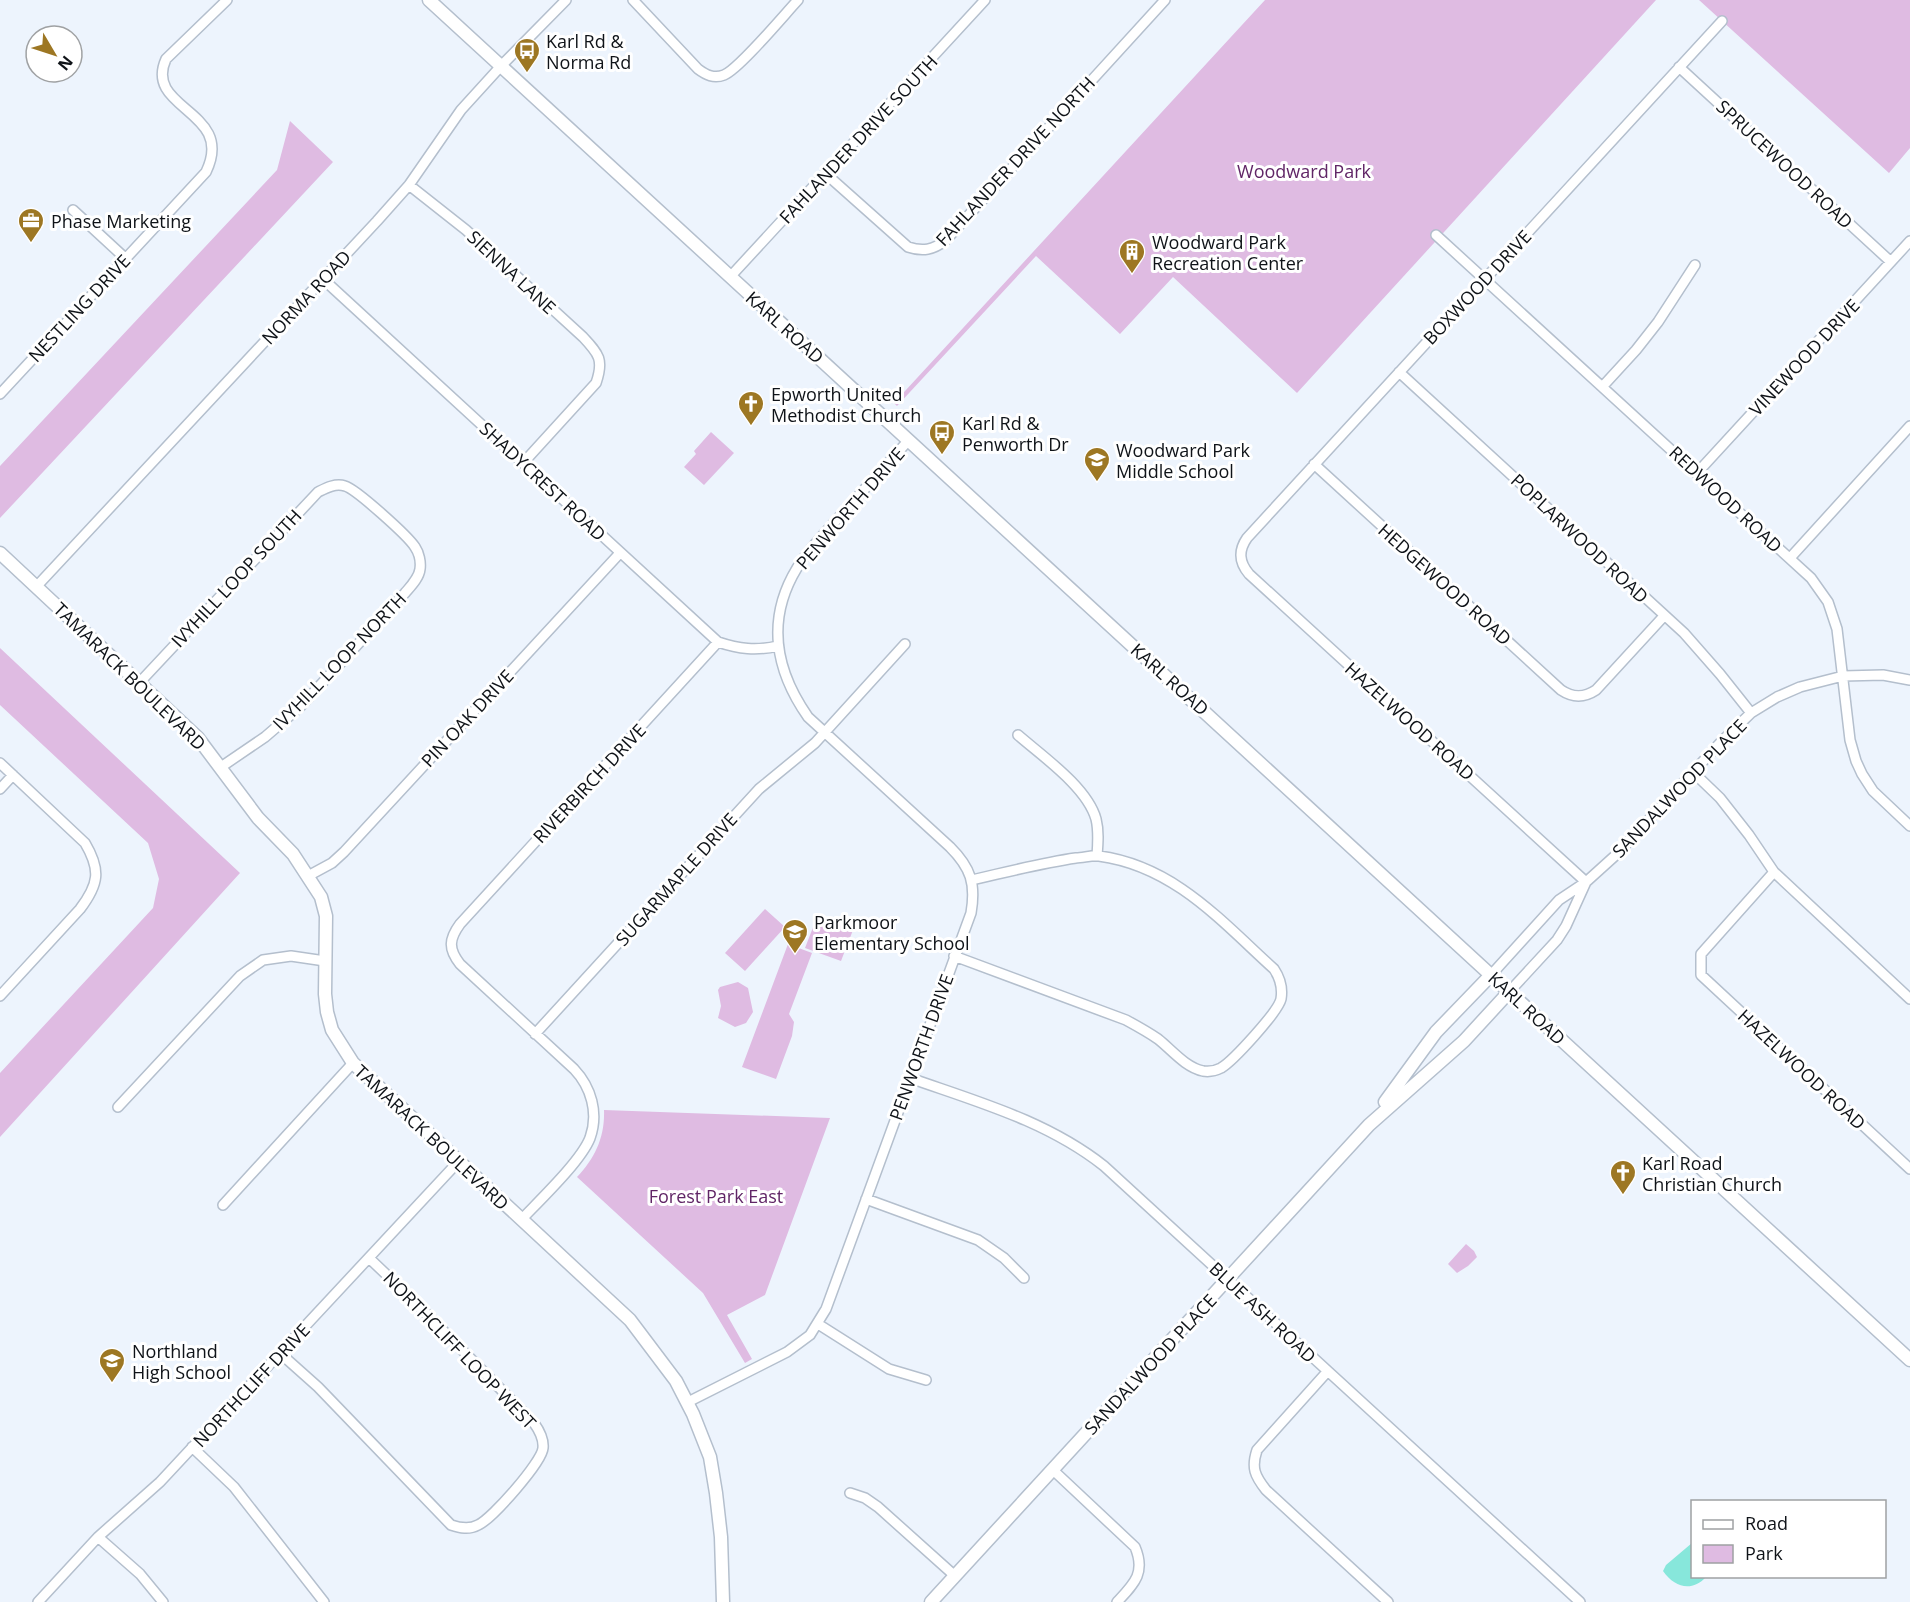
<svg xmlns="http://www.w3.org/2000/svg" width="1910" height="1602" font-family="'Open Sans',sans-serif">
	<rect width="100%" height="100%" fill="#edf4fd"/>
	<path fill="#dfbbe2" d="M 1265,0 L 1656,0 L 1297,393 L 1173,277 L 1120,334 L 1036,256 L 897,406 L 894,403 Z
		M 1699,0 L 1910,0 L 1910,148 L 1889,173 Z
		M 290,121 L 333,162 L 0,518 L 0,466 L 277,170 Z
		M 711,432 L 734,453 L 704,485 L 684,467 L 696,454 L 694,451 Z
		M 0,648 L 240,873 L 0,1137 L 0,1073 L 153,908 L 159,879 L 148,843 L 0,705 Z
		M 765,909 L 785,927 L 745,971 L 725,953 Z
		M 817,917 L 853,930 L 841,961 L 805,948 Z
		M 788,944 L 812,953 L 789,1014 L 794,1022 L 792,1036 L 776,1079 L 742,1067 Z
		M 738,982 L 748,988 L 753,1012 L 746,1023 L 735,1027 L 718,1018 L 721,1006 L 718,990 L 720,987 Z
		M 604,1110 L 830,1118 L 765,1295 L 727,1315 L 752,1359 L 745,1363 L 703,1293 L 577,1177 C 595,1158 605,1137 604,1110 Z
		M 1466,1244 L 1474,1251 L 1477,1257 L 1468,1266 L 1457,1273 L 1448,1264 Z"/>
	<path fill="#87e7db" d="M 1692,1543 L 1692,1576 L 1706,1577 C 1692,1592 1675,1588 1663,1571 L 1666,1565 Z"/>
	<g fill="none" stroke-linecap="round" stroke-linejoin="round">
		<defs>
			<path id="street" d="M 633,0 L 698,69 C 706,75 714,79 724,75 C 739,69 784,15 798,0
				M 1679,67 L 1891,262
				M 826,174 L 908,247 C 923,252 933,250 946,240 L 1165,0
				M 409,185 L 466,230 L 583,337 C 599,354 604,360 596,383 L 524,462
				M 73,210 L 125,258
				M 1436,235 L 1811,578 L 1828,602 L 1837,629 L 1850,740 L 1856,761 L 1862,774 L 1873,791 L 1910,826
				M 730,277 L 985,0
				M 323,279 L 718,642 C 739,649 756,651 778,646
				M 1399,372 L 1684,633 L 1720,674 L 1751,713
				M 1603,386 L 1636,350 L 1658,322 L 1695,265
				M 0,394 L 206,172 C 236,110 143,110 166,59 L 227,0
				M 1314,464 L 1561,690 C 1573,698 1584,698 1596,690 L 1664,616
				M 1697,473 L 1910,241
				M 1790,558 L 1910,426
				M 36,587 L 377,221 L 409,185 L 461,110 L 501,66 L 566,0
				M 140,682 L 318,492 C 326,488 335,483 345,486 C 356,489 408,536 415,547 C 419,553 421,562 420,569 C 419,578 411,586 405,593 L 301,706 L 265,737 L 221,767
				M 1018,735 C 1042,756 1087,787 1096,819 C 1099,831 1098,843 1097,856
				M 0,763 L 85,843 C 101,870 99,884 80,909 L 0,996
				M 1693,772 L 1720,798 L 1749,835 L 1774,872 L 1910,999
				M 0,789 L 13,775
				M 1774,872 L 1701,954 L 1701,975 L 1910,1169
				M 308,876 L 332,863 L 344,852 L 620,553
				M 1586,882 L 1249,574 C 1239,562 1238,551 1247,538 L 1722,21
				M 954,956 L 1126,1020 C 1137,1026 1148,1032 1158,1039 C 1172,1050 1185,1067 1203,1071 C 1209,1072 1215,1071 1221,1068 C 1233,1061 1278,1012 1281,999 C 1283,987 1280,978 1274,969 C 1221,921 1174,866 1099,856 C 1092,855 1083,858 1076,858 C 1041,863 1007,872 972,880
				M 1491,975 L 1559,900 L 1586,882 L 1617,854 L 1720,743 L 1751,713 L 1777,697 L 1800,687 L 1843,676 L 1883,675 L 1910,680
				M 1509,992 L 1557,940 L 1566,926 L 1586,882
				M 535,1034 L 759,789 L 815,743 L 905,644
				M 910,1078 C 978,1102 1047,1121 1104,1166 L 1580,1602
				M 118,1107 L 240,976 L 263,960 L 291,956 L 325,961
				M 866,1199 L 978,1240 L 1004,1258 L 1024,1278
				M 223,1205 L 353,1063
				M 521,1220 C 540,1200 581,1161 590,1138 C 599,1113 591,1087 574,1069 L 460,964 C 448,949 449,939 460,924 L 718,642
				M 818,1324 L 889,1369 L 926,1380
				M 281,1354 L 318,1387 L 451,1525 C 460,1528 469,1530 478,1525 C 492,1519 542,1462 543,1448 C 544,1438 539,1430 534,1423 L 413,1300 L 369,1258
				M 1327,1372 L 1257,1450 C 1251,1468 1255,1476 1266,1490 L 1388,1602
				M 688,1402 L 787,1352 L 810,1335 L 826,1309 L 971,913 C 976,884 971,868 950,847 L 808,717 C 775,670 766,619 797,568 C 809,548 826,532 841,515 C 864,490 886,465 909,440
				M 192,1447 L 234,1487 L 324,1602
				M 1053,1470 L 1135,1547 C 1146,1573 1134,1584 1117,1602
				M 850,1493 L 865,1498 L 878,1507 L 955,1576
				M 98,1537 L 140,1574 L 163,1602
				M 38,1602 L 98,1537 L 160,1482 L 458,1162"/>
			<path id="secondary" d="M 429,0 L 1910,1360
				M 0,553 L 198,738 L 258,818 L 293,854 L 321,897 L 326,916 L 325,994 L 327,1012 L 332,1030 L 353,1063 L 630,1320 L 676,1381 L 693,1414 L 710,1457 L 716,1493 L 721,1537 L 723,1602
				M 1385,1102 L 1436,1032 L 1491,975
				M 931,1602 L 1369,1125 L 1464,1041 L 1509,992"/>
		</defs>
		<use href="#street" stroke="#b4bfcd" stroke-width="12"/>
		<use href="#secondary" stroke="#b4bfcd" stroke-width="15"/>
		<use href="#street" stroke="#fff" stroke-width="9"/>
		<use href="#secondary" stroke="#fff" stroke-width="12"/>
	</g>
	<defs>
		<symbol id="bus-pin" viewBox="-11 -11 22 30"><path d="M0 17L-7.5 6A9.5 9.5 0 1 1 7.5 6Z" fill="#9d7723" stroke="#fff"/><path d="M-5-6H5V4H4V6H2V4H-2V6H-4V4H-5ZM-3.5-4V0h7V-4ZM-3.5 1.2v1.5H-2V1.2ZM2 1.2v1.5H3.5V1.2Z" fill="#fff"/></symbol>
		<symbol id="office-pin" viewBox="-11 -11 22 30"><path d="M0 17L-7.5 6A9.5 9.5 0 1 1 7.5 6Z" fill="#9d7723" stroke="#fff"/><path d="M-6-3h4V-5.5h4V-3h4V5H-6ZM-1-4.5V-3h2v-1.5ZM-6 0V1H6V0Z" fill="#fff"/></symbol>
		<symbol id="building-pin" viewBox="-11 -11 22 30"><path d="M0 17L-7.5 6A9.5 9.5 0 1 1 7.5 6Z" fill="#9d7723" stroke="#fff"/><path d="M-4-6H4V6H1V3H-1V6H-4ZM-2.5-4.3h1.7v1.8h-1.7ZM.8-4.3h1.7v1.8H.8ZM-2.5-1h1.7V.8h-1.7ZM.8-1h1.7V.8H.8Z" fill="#fff"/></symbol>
		<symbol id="church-pin" viewBox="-11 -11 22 30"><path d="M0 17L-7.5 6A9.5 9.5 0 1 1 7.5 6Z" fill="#9d7723" stroke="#fff"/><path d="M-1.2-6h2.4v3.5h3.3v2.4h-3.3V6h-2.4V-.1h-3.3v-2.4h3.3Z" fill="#fff"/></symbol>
		<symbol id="school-pin" viewBox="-11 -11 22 30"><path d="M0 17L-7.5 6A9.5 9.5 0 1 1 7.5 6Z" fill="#9d7723" stroke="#fff"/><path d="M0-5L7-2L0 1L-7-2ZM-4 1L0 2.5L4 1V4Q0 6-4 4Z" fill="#fff"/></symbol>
	</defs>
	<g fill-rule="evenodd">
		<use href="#bus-pin" x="512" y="36" width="30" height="40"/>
		<use href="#office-pin" x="16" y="206" width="30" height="40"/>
		<use href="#building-pin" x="1117" y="237" width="30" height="40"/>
		<use href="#church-pin" x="736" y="389" width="30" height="40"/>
		<use href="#bus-pin" x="927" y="418" width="30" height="40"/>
		<use href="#school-pin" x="1082" y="445" width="30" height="40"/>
		<use href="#school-pin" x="780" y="917" width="30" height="40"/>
		<use href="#church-pin" x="1608" y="1158" width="30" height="40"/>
		<use href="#school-pin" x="97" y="1346" width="30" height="40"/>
	</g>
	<g text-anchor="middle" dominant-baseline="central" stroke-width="6" stroke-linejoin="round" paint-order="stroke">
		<g font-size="18" fill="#0f1318" stroke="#fff" text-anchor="start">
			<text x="546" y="41">Karl Rd &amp;<tspan x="546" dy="21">Norma Rd</tspan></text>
			<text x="51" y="221">Phase Marketing</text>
			<text x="1152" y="242">Woodward Park<tspan x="1152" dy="21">Recreation Center</tspan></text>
			<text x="771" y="394">Epworth United<tspan x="771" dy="21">Methodist Church</tspan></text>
			<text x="962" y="423">Karl Rd &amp;<tspan x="962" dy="21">Penworth Dr</tspan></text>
			<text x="1116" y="450">Woodward Park<tspan x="1116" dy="21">Middle School</tspan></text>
			<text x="814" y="922">Parkmoor<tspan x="814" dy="21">Elementary School</tspan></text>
			<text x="1642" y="1163">Karl Road<tspan x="1642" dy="21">Christian Church</tspan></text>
			<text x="132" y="1351">Northland<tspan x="132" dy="21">High School</tspan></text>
		</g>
		<g font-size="18" fill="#0f1318" stroke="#fff">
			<text transform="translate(858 139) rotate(-47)">FAHLANDER DRIVE SOUTH</text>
			<text transform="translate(1015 161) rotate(-47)">FAHLANDER DRIVE NORTH</text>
			<text transform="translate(1785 164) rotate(43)">SPRUCEWOOD ROAD</text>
			<text transform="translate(512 272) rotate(43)">SIENNA LANE</text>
			<text transform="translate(1477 287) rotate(-47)">BOXWOOD DRIVE</text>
			<text transform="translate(306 297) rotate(-47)">NORMA ROAD</text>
			<text transform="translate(79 308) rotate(-47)">NESTLING DRIVE</text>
			<text transform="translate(785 327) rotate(42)">KARL ROAD</text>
			<text transform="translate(1804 357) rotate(-47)">VINEWOOD DRIVE</text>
			<text transform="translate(543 481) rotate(43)">SHADYCREST ROAD</text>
			<text transform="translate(1726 499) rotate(43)">REDWOOD ROAD</text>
			<text transform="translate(850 508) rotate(-49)">PENWORTH DRIVE</text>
			<text transform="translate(1580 538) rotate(43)">POPLARWOOD ROAD</text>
			<text transform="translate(236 578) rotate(-47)">IVYHILL LOOP SOUTH</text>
			<text transform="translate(1445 584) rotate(42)">HEDGEWOOD ROAD</text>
			<text transform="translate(339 661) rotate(-46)">IVYHILL LOOP NORTH</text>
			<text transform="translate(130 676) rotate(44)">TAMARACK BOULEVARD</text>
			<text transform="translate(1170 679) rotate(42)">KARL ROAD</text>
			<text transform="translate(467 718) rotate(-47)">PIN OAK DRIVE</text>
			<text transform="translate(1410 721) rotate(42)">HAZELWOOD ROAD</text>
			<text transform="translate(589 783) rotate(-47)">RIVERBIRCH DRIVE</text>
			<text transform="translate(1679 788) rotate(-46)">SANDALWOOD PLACE</text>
			<text transform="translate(676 879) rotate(-48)">SUGARMAPLE DRIVE</text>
			<text transform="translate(1527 1008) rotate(43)">KARL ROAD</text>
			<text transform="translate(921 1047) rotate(-70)">PENWORTH DRIVE</text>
			<text transform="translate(1802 1069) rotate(43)">HAZELWOOD ROAD</text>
			<text transform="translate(432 1137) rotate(43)">TAMARACK BOULEVARD</text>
			<text transform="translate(1263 1312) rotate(43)">BLUE ASH ROAD</text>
			<text transform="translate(460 1350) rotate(46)">NORTHCLIFF LOOP WEST</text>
			<text transform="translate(1150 1364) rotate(-47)">SANDALWOOD PLACE</text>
			<text transform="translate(251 1385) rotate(-47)">NORTHCLIFF DRIVE</text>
		</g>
		<g font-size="18" fill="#602566" stroke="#fff">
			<text x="1304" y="171">Woodward Park</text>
			<text x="716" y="1196">Forest Park East</text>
		</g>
	</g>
	<rect x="1691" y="1500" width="195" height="78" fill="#ffffff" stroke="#9fa1a3" stroke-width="1.5"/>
	<rect x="1703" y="1520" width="30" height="9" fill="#ffffff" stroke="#9fa1a3" stroke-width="1.5"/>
	<text x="1745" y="1530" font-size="18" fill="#0f1318">Road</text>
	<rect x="1703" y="1545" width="30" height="18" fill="#dfbbe2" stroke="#9fa1a3" stroke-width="1.5"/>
	<text x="1745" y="1560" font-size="18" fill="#0f1318">Park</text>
	<g transform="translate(54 54) rotate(129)"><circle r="28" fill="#ffffff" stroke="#9fa1a3" stroke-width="1.5"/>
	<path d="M0-4.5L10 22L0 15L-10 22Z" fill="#9d7723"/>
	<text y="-9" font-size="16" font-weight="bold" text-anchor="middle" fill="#0f1318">N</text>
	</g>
</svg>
